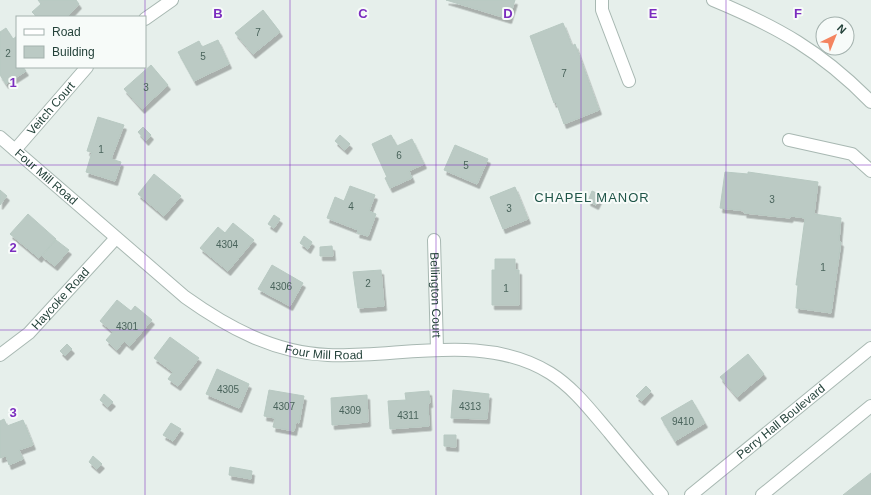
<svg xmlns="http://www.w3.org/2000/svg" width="871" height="495" font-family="Arial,sans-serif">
	<defs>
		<filter id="shadow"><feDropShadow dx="2.5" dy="4.5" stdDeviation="0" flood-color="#0004"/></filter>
	</defs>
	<rect width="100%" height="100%" fill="#e6efeb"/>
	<path fill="#bbcac4" stroke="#b8c9c2" filter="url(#shadow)" d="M 38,0 L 76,0 L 79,4 L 67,17 L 37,17 L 32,12 L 41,4 Z
		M 446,0 L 515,0 L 509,19 Z
		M 263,10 L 280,32 L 253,54 L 235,33 Z
		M 563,23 L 572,46 L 575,44 L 599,110 L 564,124 L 556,102 L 554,103 L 530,36 Z
		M 6,28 L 13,39 L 17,36 L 17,67 L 23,67 L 26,71 L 6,84 L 0,75 L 0,32 Z
		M 218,40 L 229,64 L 194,81 L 178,52 L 199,41 L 202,47 Z
		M 151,65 L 168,85 L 142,109 L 124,89 Z
		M 98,117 L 124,125 L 111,159 L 121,162 L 115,181 L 86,172 L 92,152 L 87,151 Z
		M 143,127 L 151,135 L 146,141 L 138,132 Z
		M 340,135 L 350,144 L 345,150 L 335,141 Z
		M 391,135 L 397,146 L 412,139 L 424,164 L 409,171 L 412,178 L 390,188 L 385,178 L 387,177 L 372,144 Z
		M 455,145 L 488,159 L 477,184 L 444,170 Z
		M 725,172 L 748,174 L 748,172 L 818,182 L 814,214 L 841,218 L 839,241 L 841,242 L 831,313 L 796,308 L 798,285 L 796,285 L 805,218 L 791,216 L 790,218 L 744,213 L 745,211 L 720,208 Z
		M 154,174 L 181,196 L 164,216 L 138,194 Z
		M 350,186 L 375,195 L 369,211 L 376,214 L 368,236 L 357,233 L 358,230 L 327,218 L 335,197 L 344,201 Z
		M 515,187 L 528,219 L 503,229 L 490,197 Z
		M 0,190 L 7,196 L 0,205 Z
		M 592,191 L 601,195 L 596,205 L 588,201 Z
		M 28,214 L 56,239 L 39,258 L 10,234 Z
		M 274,215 L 280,219 L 274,228 L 268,224 Z
		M 233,223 L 254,240 L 228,271 L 200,248 L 218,227 L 225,233 Z
		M 304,236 L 312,242 L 308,249 L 300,243 Z
		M 56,240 L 69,250 L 55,266 L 42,256 Z
		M 332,246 L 333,256 L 320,256 L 320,247 Z
		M 495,259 L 515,259 L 515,270 L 519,270 L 519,305 L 492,305 L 492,270 L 495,270 Z
		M 272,265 L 303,283 L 290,306 L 258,289 Z
		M 381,270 L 384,306 L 358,308 L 353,272 Z
		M 117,300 L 131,311 L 135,306 L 152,320 L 130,346 L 124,341 L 117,350 L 106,340 L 113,332 L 100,321 Z
		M 170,337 L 199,358 L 178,386 L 168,379 L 173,372 L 154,358 Z
		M 67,344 L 72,349 L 65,356 L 60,351 Z
		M 748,354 L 764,374 L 737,397 L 720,377 Z
		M 217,369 L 249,384 L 239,408 L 206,394 Z
		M 646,386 L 651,391 L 642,401 L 636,396 Z
		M 269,390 L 304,396 L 299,423 L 296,422 L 294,431 L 273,427 L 275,418 L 264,416 Z
		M 453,390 L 489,394 L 487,419 L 451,418 Z
		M 429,391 L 430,403 L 428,403 L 429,426 L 390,429 L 388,401 L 406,400 L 405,393 Z
		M 104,394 L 113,402 L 108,407 L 100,400 Z
		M 367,395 L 368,422 L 332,425 L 331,398 Z
		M 692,400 L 705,423 L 675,441 L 661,418 Z
		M 4,419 L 7,426 L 23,420 L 33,445 L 19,450 L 23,459 L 9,465 L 6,456 L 0,458 L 0,421 Z
		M 171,423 L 181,429 L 173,441 L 163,435 Z
		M 444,435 L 456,435 L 456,447 L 444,446 Z
		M 93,456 L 102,464 L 97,469 L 89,462 Z
		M 230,467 L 252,471 L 251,479 L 229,475 Z
		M 871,473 L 871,495 L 843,495 Z"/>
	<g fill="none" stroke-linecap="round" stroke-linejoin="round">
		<defs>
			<g id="minor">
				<path d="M 602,0 L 602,10 L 629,81"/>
				<path d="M 713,0 C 778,27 821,51 871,102"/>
				<path d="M 145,19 L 172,0"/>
				<path id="s1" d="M 0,137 L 185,297 C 227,327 274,353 328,355 C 400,358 484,332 550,373 C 574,388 591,411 609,432 C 626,453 644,474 662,495"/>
				<path d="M 789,140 L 852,154 L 871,171"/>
				<path id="s2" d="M 15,150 L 87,67"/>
				<path id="s3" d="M 434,240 L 437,349"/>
				<path id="s4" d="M 0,355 L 29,333 L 116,238"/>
				<path id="s5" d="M 691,495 L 871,348"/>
				<path d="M 762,495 L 871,406"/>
			</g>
		</defs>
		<use href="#minor" stroke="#a8b8b2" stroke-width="14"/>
		<use href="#minor" stroke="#fff" stroke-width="12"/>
	</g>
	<path fill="none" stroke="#7b2cbf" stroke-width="1" stroke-opacity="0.55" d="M 145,0 L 145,495M 290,0 L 290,495M 436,0 L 436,495M 581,0 L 581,495M 726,0 L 726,495M 0,165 L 871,165M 0,330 L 871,330"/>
	<g text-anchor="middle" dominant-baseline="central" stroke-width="4" stroke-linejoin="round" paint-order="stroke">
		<g font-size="10" fill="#4a645c">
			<text x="258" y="32">7</text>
			<text x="8" y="53">2</text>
			<text x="203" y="56">5</text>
			<text x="564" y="73">7</text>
			<text x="146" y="87">3</text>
			<text x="101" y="149">1</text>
			<text x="399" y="155">6</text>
			<text x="466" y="165">5</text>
			<text x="772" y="199">3</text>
			<text x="351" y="206">4</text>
			<text x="509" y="208">3</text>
			<text x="227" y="244">4304</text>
			<text x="823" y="267">1</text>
			<text x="368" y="283">2</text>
			<text x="281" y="286">4306</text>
			<text x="506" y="288">1</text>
			<text x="127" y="326">4301</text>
			<text x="228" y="389">4305</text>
			<text x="284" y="406">4307</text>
			<text x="470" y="406">4313</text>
			<text x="350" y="410">4309</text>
			<text x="408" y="415">4311</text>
			<text x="683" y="421">9410</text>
		</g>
		<g font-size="12" fill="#24423a" stroke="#f7fbf9">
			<text stroke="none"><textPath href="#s2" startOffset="55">Veitch Court</textPath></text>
			<text stroke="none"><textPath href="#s1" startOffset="61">Four Mill Road</textPath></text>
			<text stroke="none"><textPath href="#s3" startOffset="55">Bellington Court</textPath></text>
			<text stroke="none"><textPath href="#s4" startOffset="83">Haycoke Road</textPath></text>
			<text stroke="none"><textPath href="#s1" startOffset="397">Four Mill Road</textPath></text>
			<text stroke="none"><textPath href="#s5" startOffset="116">Perry Hall Boulevard</textPath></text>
		</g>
		<g font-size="13" letter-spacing="1" fill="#1f5548" stroke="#f7fbf9">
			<text x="592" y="197">CHAPEL MANOR</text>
		</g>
	</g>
	<g font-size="13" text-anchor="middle" font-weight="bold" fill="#7b2cbf" stroke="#f7fbf9" stroke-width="4" stroke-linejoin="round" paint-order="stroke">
		<text x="218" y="18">B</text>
		<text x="363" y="18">C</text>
		<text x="508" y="18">D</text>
		<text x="653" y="18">E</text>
		<text x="798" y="18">F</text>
		<text x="13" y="87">1</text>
		<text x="13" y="252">2</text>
		<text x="13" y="417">3</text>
	</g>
	<rect x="16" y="16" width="130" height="52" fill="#f7fbf9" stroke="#a3b1ad"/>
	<rect x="24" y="29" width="20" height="6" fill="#ffffff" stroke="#a3b1ad"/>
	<text x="52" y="36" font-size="12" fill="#24423a">Road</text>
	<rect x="24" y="46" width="20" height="12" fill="#bbcac4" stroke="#a3b1ad"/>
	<text x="52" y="56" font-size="12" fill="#24423a">Building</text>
	<g transform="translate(835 36) rotate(43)"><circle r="19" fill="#f7fbf9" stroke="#a3b1ad"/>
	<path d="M0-3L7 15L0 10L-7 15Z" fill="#f4845f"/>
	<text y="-6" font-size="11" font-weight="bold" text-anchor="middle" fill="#24423a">N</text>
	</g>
</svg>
